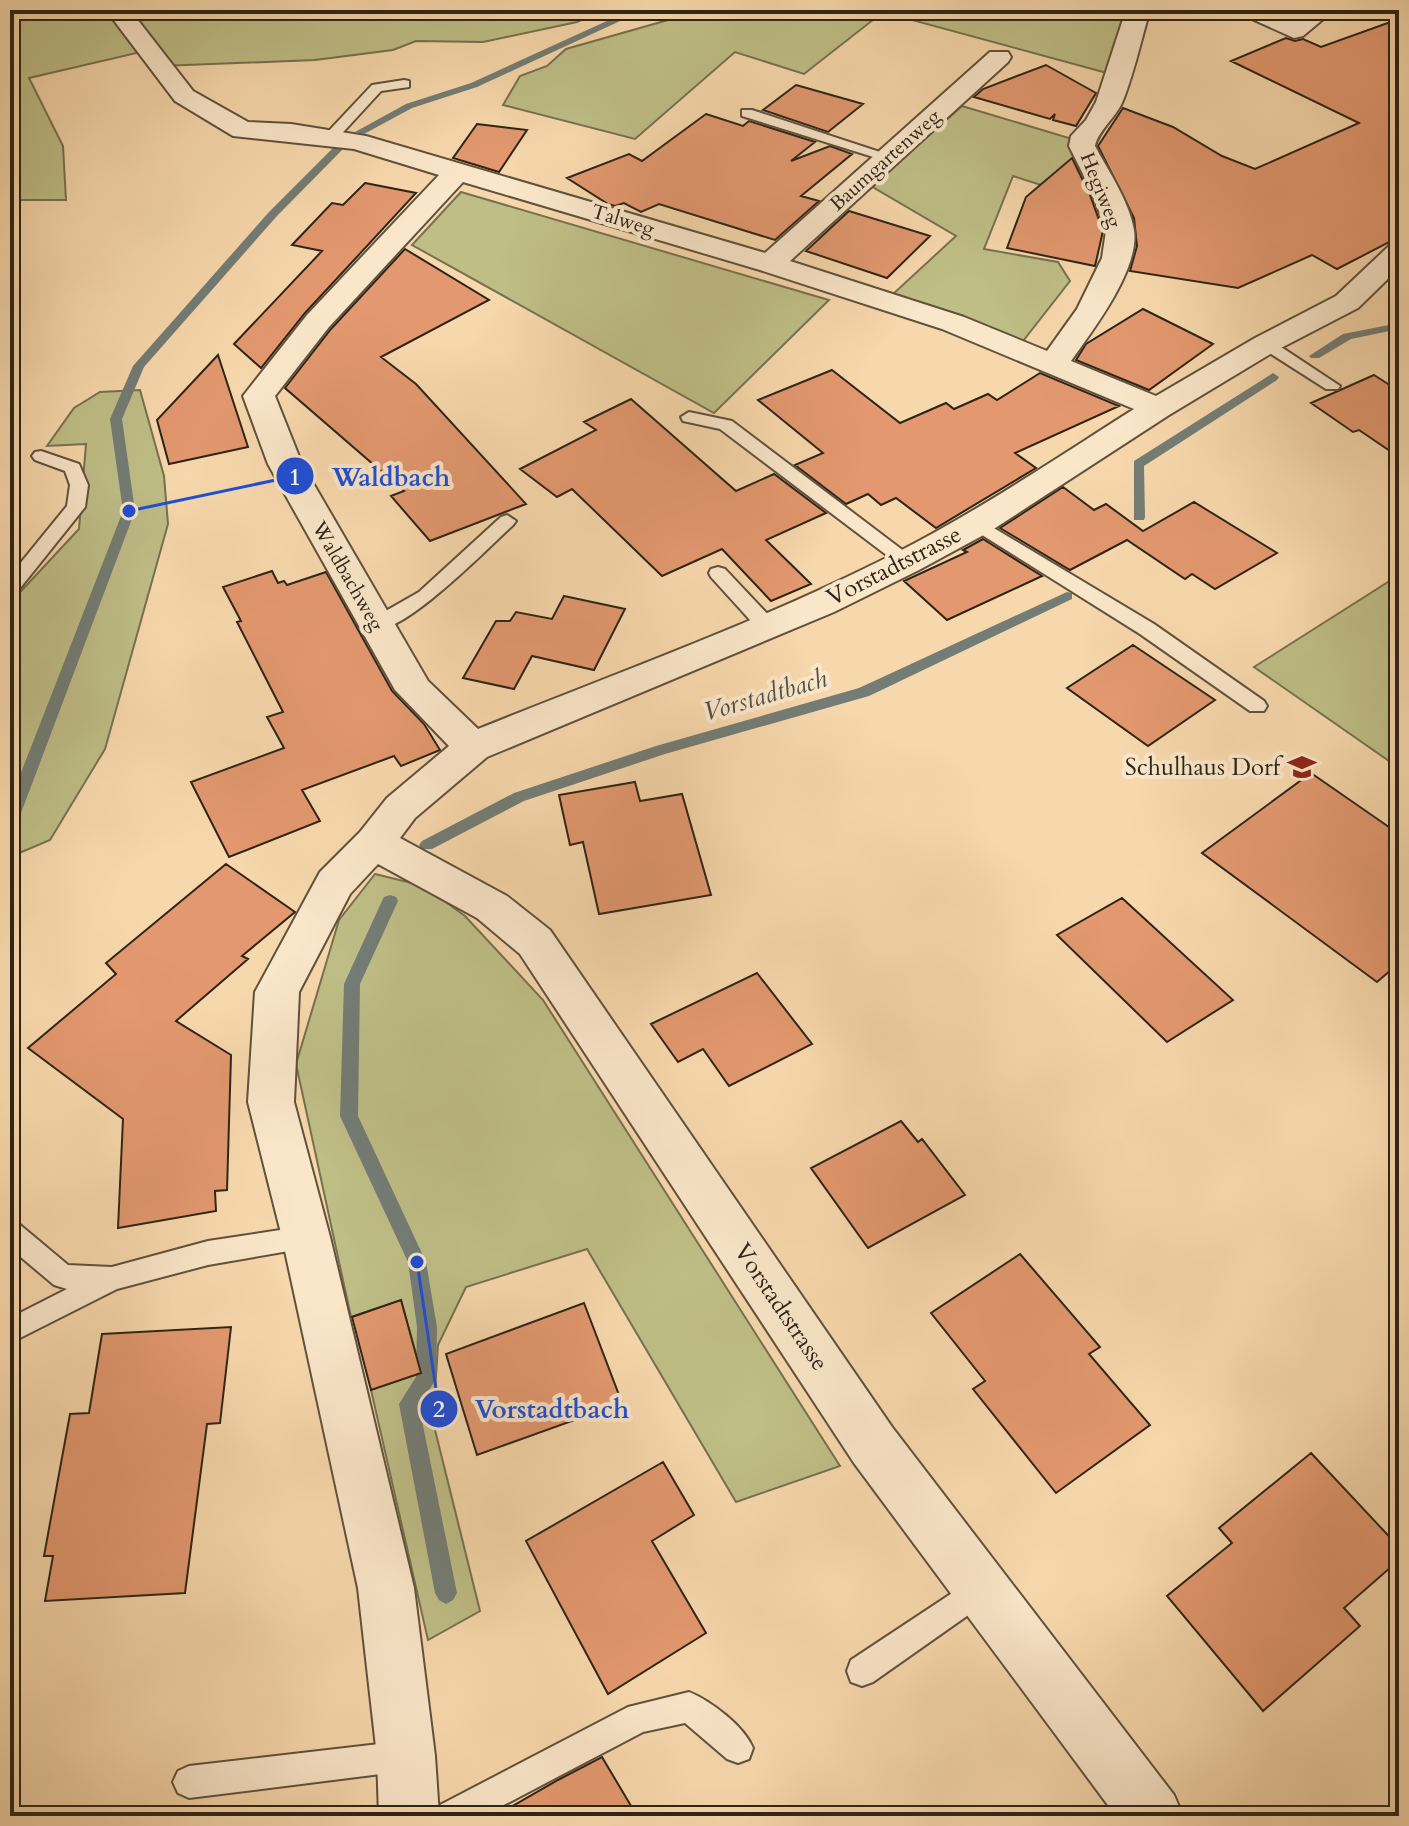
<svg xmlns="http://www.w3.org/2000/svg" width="1409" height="1826" font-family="Cardo,serif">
	<rect width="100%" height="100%" fill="#f7d8ac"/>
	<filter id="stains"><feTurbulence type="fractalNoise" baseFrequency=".0025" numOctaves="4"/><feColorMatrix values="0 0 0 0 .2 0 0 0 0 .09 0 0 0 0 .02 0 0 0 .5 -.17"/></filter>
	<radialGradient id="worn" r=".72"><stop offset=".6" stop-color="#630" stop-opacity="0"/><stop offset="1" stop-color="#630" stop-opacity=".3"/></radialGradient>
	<path fill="#bfbe87" stroke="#767150" stroke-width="2" d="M 10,10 L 602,10 L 577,22 L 483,42 L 416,41 L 393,50 L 315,60 L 161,66 L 149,50 L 29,78 L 63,146 L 66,200 L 10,200 Z
		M 688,10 L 1138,10 L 1118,76 L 883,12 L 804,74 L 735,52 L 635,139 L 503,105 L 520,76 L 547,66 L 566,49 L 675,18 Z
		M 962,106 L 1069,138 L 1097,203 L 1013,176 L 984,249 L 1058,262 L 1070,281 L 1023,341 L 893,294 L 956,236 L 871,186 Z
		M 461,192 L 829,300 L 714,413 L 412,245 Z
		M 140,390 L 164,476 L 168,524 L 105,749 L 50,840 L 10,857 L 10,603 L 79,529 L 86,444 L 47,446 L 74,408 L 100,392 Z
		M 1399,575 L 1399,768 L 1254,667 Z
		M 375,874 L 424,886 L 465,916 L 543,1000 L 840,1466 L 736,1502 L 587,1249 L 466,1287 L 438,1345 L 433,1422 L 480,1611 L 428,1640 L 371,1390 L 421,1372 L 401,1300 L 351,1317 L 296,1064 L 339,920 Z"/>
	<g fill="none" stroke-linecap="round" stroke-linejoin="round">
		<path fill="#737d76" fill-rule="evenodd" d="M 631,10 L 644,10 L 477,87 L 412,108 L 364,134 L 355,132 L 406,104 L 471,83 Z
			M 334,147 L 343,149 L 277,216 L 144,367 L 122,419 L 135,511 L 18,821 L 10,827 L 10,801 L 123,511 L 110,419 L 133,366 L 269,212 Z
			M 1399,323 L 1399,329 L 1351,339 L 1319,358 L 1311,358 L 1309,356 L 1343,334 Z
			M 1273,373 L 1279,377 L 1277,380 L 1144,466 L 1145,517 L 1144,520 L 1134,520 L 1134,461 Z
			M 1067,592 L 1072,593 L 1072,599 L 869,696 L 665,754 L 524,801 L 432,849 L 422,849 L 419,845 L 422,841 L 514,793 L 656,746 L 859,688 Z
			M 390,895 L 396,897 L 398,901 L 360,984 L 358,1116 L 426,1262 L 437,1327 L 436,1379 L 419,1406 L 457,1593 L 453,1600 L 446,1604 L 439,1600 L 435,1593 L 399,1404 L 416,1377 L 417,1327 L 408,1262 L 340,1116 L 344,984 L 382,901 L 384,897 Z"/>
	</g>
	<path fill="#e3986f" stroke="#2d2418" stroke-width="2" d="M 1399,19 L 1399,237 L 1337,269 L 1312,255 L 1238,288 L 1130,271 L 1137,246 L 1134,218 L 1098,146 L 1123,108 L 1173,127 L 1222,156 L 1255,169 L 1359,123 L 1231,61 L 1286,38 L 1295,41 L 1303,39 L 1321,47 Z
		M 1046,65 L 1096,93 L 1076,126 L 1053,120 L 1055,114 L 1050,119 L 974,97 L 983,89 Z
		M 796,85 L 863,104 L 828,132 L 763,110 Z
		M 706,114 L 743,126 L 749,121 L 815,142 L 791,161 L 830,146 L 852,154 L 801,196 L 819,201 L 775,240 L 659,204 L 641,212 L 624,203 L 615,206 L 608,204 L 567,178 L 629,154 L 642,161 Z
		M 477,124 L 527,130 L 499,172 L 453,158 Z
		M 1072,158 L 1090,195 L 1103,231 L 1095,266 L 1007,248 L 1026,197 Z
		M 365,183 L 416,193 L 305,313 L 261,368 L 234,344 L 322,251 L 292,245 L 332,203 L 343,205 Z
		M 849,211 L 930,236 L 887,278 L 806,251 Z
		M 405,249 L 489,300 L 381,357 L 416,384 L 526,504 L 430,541 L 391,496 L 404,491 L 285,388 L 331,329 Z
		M 1143,309 L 1213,344 L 1149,390 L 1076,360 L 1086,344 Z
		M 218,355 L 248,447 L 169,464 L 157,420 Z
		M 832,370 L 900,423 L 946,403 L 954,409 L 988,394 L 997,400 L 1040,373 L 1119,406 L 1015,453 L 1036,468 L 936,528 L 896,498 L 881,505 L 868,494 L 846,504 L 795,465 L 823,453 L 758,400 Z
		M 1374,375 L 1399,391 L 1399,457 L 1359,430 L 1353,432 L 1311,403 Z
		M 631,399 L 736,491 L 774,474 L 826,513 L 766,540 L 811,584 L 771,601 L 722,549 L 662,576 L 572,489 L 557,497 L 520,469 L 596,430 L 584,422 Z
		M 1063,487 L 1094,510 L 1106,504 L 1143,531 L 1194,502 L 1277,553 L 1215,589 L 1192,574 L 1185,579 L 1127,540 L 1070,570 L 1000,528 Z
		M 983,539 L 1042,576 L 947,620 L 904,581 L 967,552 L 963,550 Z
		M 272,571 L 278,583 L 284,581 L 287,585 L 326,572 L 392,691 L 424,724 L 440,750 L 401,766 L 394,756 L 302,790 L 320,821 L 229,857 L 191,782 L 284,748 L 267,717 L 283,712 L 237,622 L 241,621 L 223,587 Z
		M 564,596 L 625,609 L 594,670 L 532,656 L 514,689 L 463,678 L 496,621 L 510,621 L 516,612 L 552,619 Z
		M 1133,645 L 1215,700 L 1148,746 L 1067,688 Z
		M 1311,773 L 1399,834 L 1399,963 L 1377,982 L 1202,853 Z
		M 635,782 L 640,801 L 682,794 L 711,895 L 599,914 L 583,842 L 570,845 L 559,795 Z
		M 226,864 L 295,912 L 242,956 L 248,959 L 176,1021 L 231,1055 L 227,1190 L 215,1191 L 216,1211 L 118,1228 L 123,1119 L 28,1048 L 116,974 L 106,963 Z
		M 1122,898 L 1233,1000 L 1167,1042 L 1057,935 Z
		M 757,973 L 812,1044 L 729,1086 L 703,1049 L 678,1062 L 651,1024 Z
		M 901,1121 L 918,1142 L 922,1139 L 965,1195 L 868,1248 L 811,1168 Z
		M 1020,1254 L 1100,1347 L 1089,1354 L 1150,1425 L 1056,1493 L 973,1389 L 985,1381 L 931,1313 Z
		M 401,1300 L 421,1373 L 371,1390 L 352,1317 Z
		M 584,1303 L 622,1403 L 477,1455 L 446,1354 Z
		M 231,1327 L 220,1423 L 207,1424 L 185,1593 L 45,1601 L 53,1556 L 44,1556 L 70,1414 L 89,1413 L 102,1334 Z
		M 1311,1453 L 1399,1547 L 1399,1560 L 1344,1608 L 1360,1626 L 1263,1711 L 1167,1596 L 1232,1543 L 1219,1528 Z
		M 663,1462 L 694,1515 L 652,1541 L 706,1633 L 608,1694 L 526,1541 Z
		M 602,1757 L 637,1816 L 495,1816 L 558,1780 Z"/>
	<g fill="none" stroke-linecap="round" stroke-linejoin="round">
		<defs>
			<path id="service" d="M 404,80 L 409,81 L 409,87 L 381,91 L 335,141 L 325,141 L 325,135 L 372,85 Z
				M 742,110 L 752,110 L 895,157 L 893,160 L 883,160 L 742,116 Z
				M 1266,339 L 1272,341 L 1340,386 L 1338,389 L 1326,389 L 1260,347 L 1258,344 Z
				M 689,412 L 732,421 L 913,558 L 916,562 L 913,566 L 901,566 L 720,429 L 683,421 L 681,417 Z
				M 41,451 L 79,464 L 88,485 L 85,507 L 17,592 L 10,594 L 10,576 L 67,506 L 70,485 L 65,471 L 35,460 L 32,456 L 35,452 Z
				M 507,515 L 516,521 L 513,525 C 489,547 401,638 370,630 L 368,625 L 370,620 L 419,592 L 501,517 Z
				M 977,518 L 1154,624 L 1264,701 L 1267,706 L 1264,711 L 1250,711 L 1140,634 L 971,528 L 968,524 L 971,520 Z
				M 718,567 L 725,569 L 774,621 L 776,626 L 774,631 L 760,631 L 711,577 L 709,573 L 711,569 Z
				M 10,1221 L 19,1224 L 68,1265 L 112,1267 L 208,1241 L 306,1226 L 315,1229 L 319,1237 L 315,1245 L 306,1248 L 208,1265 L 117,1289 L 10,1343 L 10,1318 L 67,1289 L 54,1285 L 10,1248 Z
				M 981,1574 L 991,1579 L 996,1589 L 991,1599 L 873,1682 L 862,1686 L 851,1682 L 847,1671 L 851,1660 Z
				M 689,1692 C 711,1701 744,1726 753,1748 L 749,1759 L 738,1763 L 727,1759 L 685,1723 L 643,1732 L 483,1816 L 435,1816 L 440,1805 L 628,1707 Z
				M 405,1741 L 416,1745 L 420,1756 L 416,1767 L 405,1771 L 189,1798 L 178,1793 L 173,1782 L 178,1771 L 189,1766 Z"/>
			<path id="minor" d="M 106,10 L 130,10 L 193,91 L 248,122 L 291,124 L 366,136 L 765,253 L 990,52 L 1008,52 L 1011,57 L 1008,62 L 790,261 L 964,317 L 1047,351 L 1077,309 L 1102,258 L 1106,231 L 1093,194 L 1069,146 L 1071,136 L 1086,120 L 1096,102 L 1126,10 L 1150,10 C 1141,40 1134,74 1122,103 C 1115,118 1098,131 1095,146 C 1109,172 1129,201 1134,230 C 1140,269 1093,330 1071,361 L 1156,396 L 1255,338 L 1336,296 L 1389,246 L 1399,243 L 1399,268 L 1358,308 L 1277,350 L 1169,415 L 989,532 L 919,570 L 834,612 L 487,757 L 415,818 L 400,838 L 507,896 L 550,930 L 892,1427 L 1174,1795 L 1183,1816 L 1116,1816 L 854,1463 L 520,954 L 477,918 L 378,864 L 350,894 L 299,992 L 294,1102 L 330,1237 L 414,1588 L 435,1756 L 439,1816 L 379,1816 L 377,1756 L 358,1588 L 282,1237 L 248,1102 L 255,992 L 320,872 L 360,832 L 387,798 L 449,746 L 395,690 L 268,464 L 243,396 L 307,315 L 439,175 L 354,149 L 233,136 L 175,101 ZM 463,182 L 760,270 L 942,329 L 1134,409 C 1055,459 977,512 894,554 C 760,622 617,673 478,729 L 428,681 L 302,464 L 275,396 L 329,327 Z
				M 1239,10 L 1270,10 L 1292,21 L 1307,10 L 1334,10 L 1303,36 L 1294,38 L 1243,15 Z"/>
		</defs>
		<use href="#service" stroke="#60513d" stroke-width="4"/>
		<use href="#minor" stroke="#60513d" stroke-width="4"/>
		<use href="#service" fill="#fae6c9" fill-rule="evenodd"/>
		<use href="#minor" fill="#fae6c9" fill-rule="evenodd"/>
	</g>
	<defs>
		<symbol id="school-bare" viewBox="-9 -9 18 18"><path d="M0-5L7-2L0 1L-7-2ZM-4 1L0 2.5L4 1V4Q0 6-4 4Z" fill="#8f2418" stroke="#fae6c9" stroke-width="2.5" paint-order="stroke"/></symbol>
	</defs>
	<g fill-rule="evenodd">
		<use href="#school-bare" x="1282" y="747" width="40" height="40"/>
	</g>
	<g text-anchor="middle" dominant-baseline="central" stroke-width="8" stroke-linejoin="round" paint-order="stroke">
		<g font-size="20" fill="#2d2418" stroke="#fae6c9">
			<text transform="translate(885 160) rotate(-42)">Baumgartenweg</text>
			<text transform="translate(1101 190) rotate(68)">Hegiweg</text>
			<text transform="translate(623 220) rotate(17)">Talweg</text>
			<text transform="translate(348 576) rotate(60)">Waldbachweg</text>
		</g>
		<g font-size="24" fill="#2d2418" stroke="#fae6c9">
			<text transform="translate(894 566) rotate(-27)">Vorstadtstrasse</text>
			<text transform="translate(781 1307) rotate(56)">Vorstadtstrasse</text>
		</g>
		<g font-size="24" fill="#2d2418" stroke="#fae6c9" text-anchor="end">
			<text x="1280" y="767">Schulhaus Dorf</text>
		</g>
		<g font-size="26" font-style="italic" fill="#505047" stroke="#fae6c9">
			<text transform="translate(765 695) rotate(-16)">Vorstadtbach</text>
		</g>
	</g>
	<path fill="none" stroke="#1d4ed8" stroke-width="3" d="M129 511L295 476M417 1262L439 1409"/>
	<g fill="#1d4ed8" stroke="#fae6c9" stroke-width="3">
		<circle cx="129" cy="511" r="8"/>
		<circle cx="417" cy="1262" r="8"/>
		<circle cx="295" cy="476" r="20"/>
		<circle cx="439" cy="1409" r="20"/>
	</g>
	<g font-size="24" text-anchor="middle" font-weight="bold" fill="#fff">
		<text x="295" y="485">1</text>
		<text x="439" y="1417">2</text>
	</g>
	<g font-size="26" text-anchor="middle" font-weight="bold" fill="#1d4ed8" stroke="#fae6c9" stroke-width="8" stroke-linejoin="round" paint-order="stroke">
		<text x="391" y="486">Waldbach</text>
		<text x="552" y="1418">Vorstadtbach</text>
	</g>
	<rect width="1409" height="1826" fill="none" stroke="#f7d8ac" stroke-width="40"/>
	<rect x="12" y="12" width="1385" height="1802" fill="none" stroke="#2d2418" stroke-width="4"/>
	<rect x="20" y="20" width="1369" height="1786" fill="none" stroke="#2d2418" stroke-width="2"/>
	<rect width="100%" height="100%" filter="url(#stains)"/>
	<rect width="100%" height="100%" fill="url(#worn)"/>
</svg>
